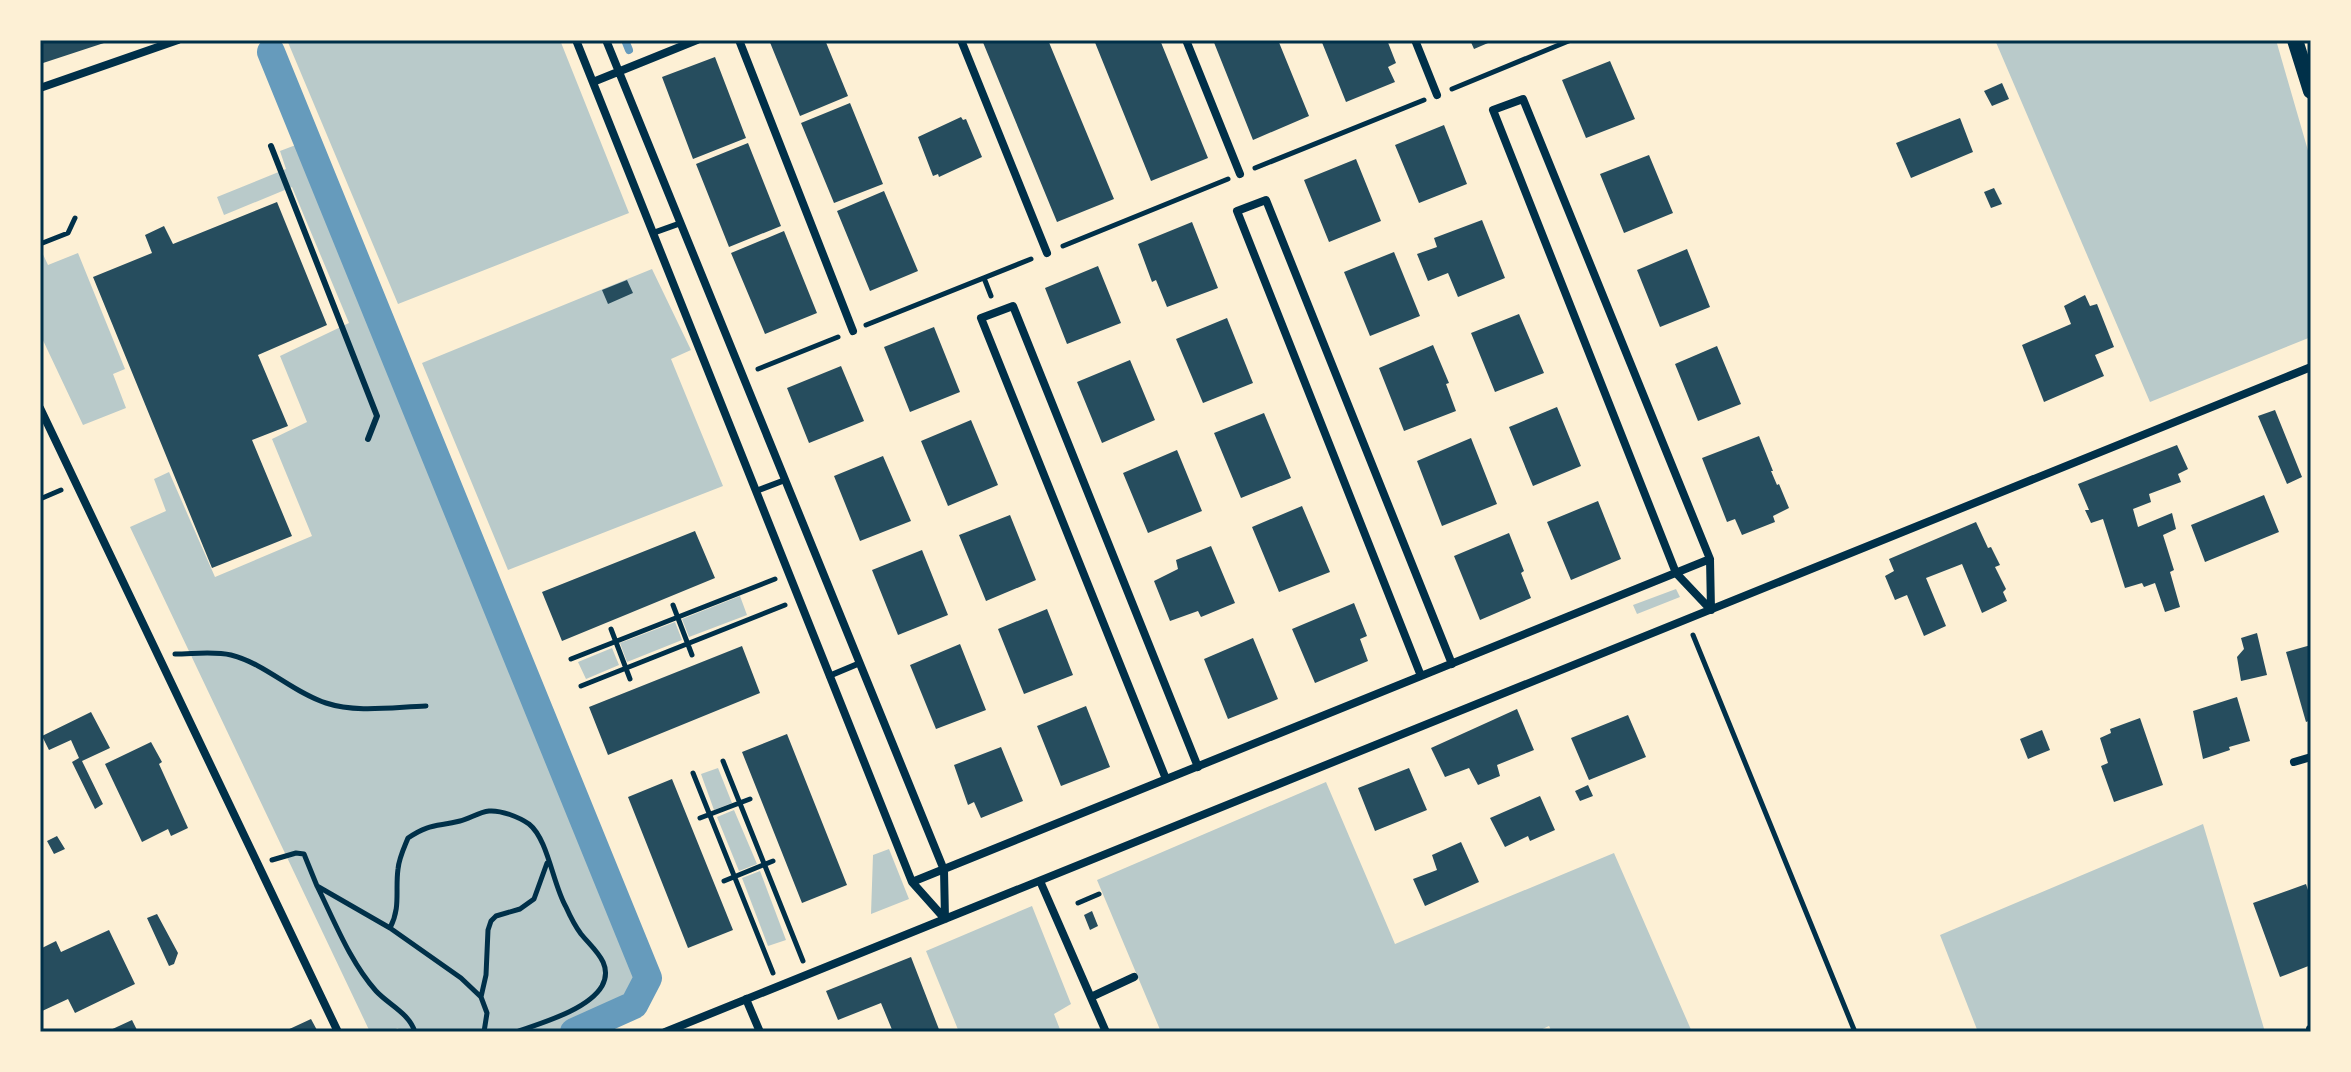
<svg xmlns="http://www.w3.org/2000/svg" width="2351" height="1072" font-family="Mulish,sans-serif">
	<rect width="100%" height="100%" fill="#fdf0d5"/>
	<path fill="#b9caca" d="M 287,40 L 560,40 L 629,213 L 398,304 Z
		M 1995,40 L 2276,40 L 2311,161 L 2311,337 L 2150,402 Z
		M 301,143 L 645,979 L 632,1003 L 562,1032 L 400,1032 L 398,1028 L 388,1032 L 370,1032 L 130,527 L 166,511 L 154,479 L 169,472 L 215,577 L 312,536 L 272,439 L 307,422 L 280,356 L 349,323 L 292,187 L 224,215 L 217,197 L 286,169 L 280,151 Z
		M 40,248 L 48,265 L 78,253 L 125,369 L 113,374 L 126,408 L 83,425 L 40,334 Z
		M 652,269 L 691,350 L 671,359 L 723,486 L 508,570 L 422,363 Z
		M 1676,589 L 1680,597 L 1637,614 L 1633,605 Z
		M 740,596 L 747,615 L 689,637 L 682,619 Z
		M 675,622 L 682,640 L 627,662 L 620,643 Z
		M 612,648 L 619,665 L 586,679 L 578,662 Z
		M 718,768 L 732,803 L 714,810 L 701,774 Z
		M 1326,782 L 1395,944 L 1614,853 L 1692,1032 L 1552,1032 L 1549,1026 L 1536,1032 L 1161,1032 L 1097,880 Z
		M 734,810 L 757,864 L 739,871 L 717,817 Z
		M 2203,824 L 2265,1032 L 1978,1032 L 1940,935 Z
		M 889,849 L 909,899 L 871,914 L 873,855 Z
		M 760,871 L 786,940 L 768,946 L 742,878 Z
		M 1032,906 L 1071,1004 L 1054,1014 L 1061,1032 L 959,1032 L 926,951 Z"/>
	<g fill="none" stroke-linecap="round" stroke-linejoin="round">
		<path stroke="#669bbc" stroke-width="8" d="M 625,40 L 629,50"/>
		<path stroke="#669bbc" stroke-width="28" d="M 271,52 L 648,978 L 634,1005 L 574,1032"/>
	</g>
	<path fill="#264d5e" d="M 40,40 L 110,40 L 110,41 L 40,64 Z
		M 769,40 L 825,40 L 848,96 L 800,116 Z
		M 982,40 L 1048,40 L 1114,199 L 1057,222 Z
		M 1094,40 L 1160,40 L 1208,158 L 1151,181 Z
		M 1213,40 L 1278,40 L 1309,116 L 1253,140 Z
		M 1321,40 L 1378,40 L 1379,43 L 1387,40 L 1396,63 L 1388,67 L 1395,82 L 1346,102 Z
		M 1470,40 L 1495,40 L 1474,49 Z
		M 715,57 L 746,138 L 693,159 L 662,77 Z
		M 1610,61 L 1635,119 L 1586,138 L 1562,80 Z
		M 2002,83 L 2009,99 L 1992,106 L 1984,91 Z
		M 850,103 L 883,184 L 834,203 L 801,123 Z
		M 961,117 L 963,120 L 966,119 L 982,157 L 939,177 L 938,174 L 933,176 L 918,137 Z
		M 1960,118 L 1973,152 L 1911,178 L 1896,143 Z
		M 1444,125 L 1467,184 L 1419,203 L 1395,145 Z
		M 748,143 L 781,226 L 729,247 L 696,164 Z
		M 1649,155 L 1673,213 L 1624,233 L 1600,174 Z
		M 1356,159 L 1381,221 L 1329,242 L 1304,180 Z
		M 1994,188 L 2002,204 L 1991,208 L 1984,192 Z
		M 884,191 L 918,271 L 870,291 L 837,211 Z
		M 277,202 L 327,325 L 258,355 L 288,426 L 252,440 L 292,536 L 212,568 L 93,277 L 152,253 L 145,235 L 164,226 L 173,244 Z
		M 1482,220 L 1505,278 L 1458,297 L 1448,273 L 1428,281 L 1417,254 L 1437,247 L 1434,238 Z
		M 1192,222 L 1218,288 L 1167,307 L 1156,280 L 1152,282 L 1138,244 Z
		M 784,231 L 817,313 L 765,334 L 731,253 Z
		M 1687,249 L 1710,307 L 1660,327 L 1637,270 Z
		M 1394,252 L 1420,316 L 1370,336 L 1344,272 Z
		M 1098,266 L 1121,323 L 1067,344 L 1045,288 Z
		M 627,280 L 633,293 L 608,304 L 602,290 Z
		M 2085,295 L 2090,306 L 2097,304 L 2114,347 L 2095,355 L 2104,376 L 2044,402 L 2022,345 L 2071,324 L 2064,306 Z
		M 1519,314 L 1544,373 L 1495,392 L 1471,333 Z
		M 1227,318 L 1253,383 L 1203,403 L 1176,339 Z
		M 934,327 L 960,392 L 910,412 L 884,347 Z
		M 1433,345 L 1449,383 L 1446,384 L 1456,411 L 1404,431 L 1379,368 Z
		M 1717,346 L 1741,404 L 1698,421 L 1675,364 Z
		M 1130,360 L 1155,420 L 1102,443 L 1077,382 Z
		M 841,366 L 864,421 L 809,443 L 787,388 Z
		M 1557,407 L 1581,466 L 1533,486 L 1509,427 Z
		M 2275,410 L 2302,477 L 2287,484 L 2258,416 Z
		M 1264,413 L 1291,478 L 1241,498 L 1214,433 Z
		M 971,420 L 998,485 L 948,506 L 921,441 Z
		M 1759,436 L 1773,471 L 1771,471 L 1777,485 L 1779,484 L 1789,508 L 1773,516 L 1775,522 L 1742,535 L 1735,519 L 1727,522 L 1702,458 Z
		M 1471,438 L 1497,504 L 1442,526 L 1417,461 Z
		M 2177,445 L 2188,469 L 2178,474 L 2181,482 L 2149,494 L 2151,502 L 2133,509 L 2138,527 L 2172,513 L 2176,529 L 2163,535 L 2174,570 L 2170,572 L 2180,607 L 2165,612 L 2155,583 L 2144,587 L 2142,583 L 2125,588 L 2103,519 L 2091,523 L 2085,510 L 2089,510 L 2078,484 Z
		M 1177,450 L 1202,511 L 1148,533 L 1123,473 Z
		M 883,456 L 911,521 L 860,541 L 834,476 Z
		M 2264,495 L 2279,532 L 2205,562 L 2191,525 Z
		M 1598,501 L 1621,559 L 1571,580 L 1547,522 Z
		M 1302,506 L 1330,572 L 1279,592 L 1252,527 Z
		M 1010,515 L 1036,580 L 986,601 L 959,535 Z
		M 1976,522 L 1988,548 L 1991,547 L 2000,565 L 1995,567 L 2006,589 L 2003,592 L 2007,601 L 1982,613 L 1962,564 L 1926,578 L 1946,626 L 1924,636 L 1907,595 L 1895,600 L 1885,576 L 1894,571 L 1889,559 Z
		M 695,531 L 715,578 L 562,641 L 542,592 Z
		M 1509,533 L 1524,571 L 1521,573 L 1531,598 L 1480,620 L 1454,556 Z
		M 1211,546 L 1235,603 L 1201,617 L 1198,611 L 1170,621 L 1154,581 L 1178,569 L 1176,560 Z
		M 922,550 L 948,615 L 898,635 L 872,570 Z
		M 1354,603 L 1367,636 L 1360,639 L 1368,661 L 1315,683 L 1292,629 Z
		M 1047,609 L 1073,675 L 1024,694 L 998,629 Z
		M 2257,633 L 2267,675 L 2241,681 L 2237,657 L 2244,649 L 2241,638 Z
		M 1253,638 L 1278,699 L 1228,719 L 1204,659 Z
		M 960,644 L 986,710 L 936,729 L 910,665 Z
		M 2311,645 L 2311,720 L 2306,722 L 2286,652 Z
		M 742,646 L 760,693 L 608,755 L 589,707 Z
		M 2237,697 L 2250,741 L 2229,747 L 2230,750 L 2203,759 L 2193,711 Z
		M 1086,706 L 1110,767 L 1061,786 L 1037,726 Z
		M 1517,709 L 1534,750 L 1497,765 L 1500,776 L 1478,785 L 1469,768 L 1445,777 L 1431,748 Z
		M 91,712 L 110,748 L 82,761 L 103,804 L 95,809 L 72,762 L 79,758 L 71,740 L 49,750 L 42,736 Z
		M 1628,715 L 1646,757 L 1589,780 L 1571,738 Z
		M 2140,718 L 2163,785 L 2114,802 L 2101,766 L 2108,763 L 2100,738 L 2111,733 L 2110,729 Z
		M 2042,730 L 2050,750 L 2028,759 L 2020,739 Z
		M 787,734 L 847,885 L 802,903 L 742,752 Z
		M 151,742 L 162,762 L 159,764 L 188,828 L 171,836 L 168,829 L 142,842 L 105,764 Z
		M 1001,747 L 1023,801 L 981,818 L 974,802 L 968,805 L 954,765 Z
		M 1409,768 L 1427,810 L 1375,831 L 1358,788 Z
		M 672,779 L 733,930 L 688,948 L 628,797 Z
		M 1588,785 L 1593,796 L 1580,801 L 1575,791 Z
		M 1540,796 L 1555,830 L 1530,841 L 1528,836 L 1505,847 L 1490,818 Z
		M 57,836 L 65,849 L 54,854 L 47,841 Z
		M 1461,842 L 1479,882 L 1425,906 L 1413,879 L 1437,870 L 1432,855 Z
		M 2306,884 L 2311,899 L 2311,965 L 2280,977 L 2253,903 Z
		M 1092,911 L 1098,926 L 1090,930 L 1084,915 Z
		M 157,914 L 178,953 L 174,964 L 169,966 L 147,918 Z
		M 109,930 L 135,984 L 75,1013 L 68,999 L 40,1012 L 40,949 L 56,941 L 61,952 Z
		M 911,957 L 940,1032 L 893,1032 L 881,1003 L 838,1020 L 826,991 Z
		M 311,1019 L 318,1032 L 283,1032 Z
		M 132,1020 L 138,1032 L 106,1032 Z"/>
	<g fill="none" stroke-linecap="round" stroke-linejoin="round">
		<path stroke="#003049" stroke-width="5" d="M 1452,89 L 1571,40
			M 1255,168 L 1424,100
			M 40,244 L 68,233 L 75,218
			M 1063,246 L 1228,179
			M 984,278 L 991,296
			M 866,325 L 1031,259
			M 758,369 L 838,337
			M 40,499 L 61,490
			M 673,605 L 692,655
			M 611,629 L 630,679
			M 1693,635 L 1855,1032
			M 175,654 C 193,654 214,651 231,655 C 266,664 292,692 326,703 C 356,713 394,707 426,706
			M 571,659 L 775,579
			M 581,686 L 785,605
			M 723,761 L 803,961
			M 693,773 L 773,973
			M 700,818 L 750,799
			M 272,860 L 296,853 L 304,854 L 317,886 L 390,928 L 461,978 L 481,997 L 487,1013 L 484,1032
			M 724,881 L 773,861
			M 317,886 C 334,920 350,962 376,991 C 389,1005 409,1013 415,1032
			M 1078,903 L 1099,894
			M 390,928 C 401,907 395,891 398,869 C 399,858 404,848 408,838 C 430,823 437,827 460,821 C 469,819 479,812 489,811 C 501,810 519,817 529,824 C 548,839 553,885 566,907 C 570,916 575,926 581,934 C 593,949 614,964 602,986 C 588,1010 541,1023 516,1032
			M 481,997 L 486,975 L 488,930 L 491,921 L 496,916 L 520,909 L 534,899 L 547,863"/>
		<path stroke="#003049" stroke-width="6" d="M 271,146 L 377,416 L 368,439
			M 653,233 L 681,223
			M 756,491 L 785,480
			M 829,676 L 860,663"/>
		<path stroke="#003049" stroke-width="8" d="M 576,40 L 912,882 L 945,919
			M 606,40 L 944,870 L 945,919
			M 739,40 L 853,331
			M 961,40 L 1047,253
			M 1186,40 L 1240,174
			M 1415,40 L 1437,95
			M 593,82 L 697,40
			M 40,88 L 178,40
			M 1523,99 L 1710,559 L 1711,610 L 1676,573 L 1493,110 Z
			M 40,408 L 338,1032
			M 1421,676 L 1237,211 L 1266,200 L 1452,664
			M 2294,762 L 2311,757
			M 1166,779 L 981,318 L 1013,306 L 1198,767
			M 1040,881 L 1106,1032
			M 912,882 L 1710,559
			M 1091,997 L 1134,977
			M 746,999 L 760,1032
			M 2310,1029 L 2311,1029
			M 665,1032 L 2311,367"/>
		<path stroke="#003049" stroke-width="16" d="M 2295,40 L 2311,91"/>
	</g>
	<rect width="2351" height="1072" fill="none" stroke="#fdf0d5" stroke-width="84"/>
	<rect x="42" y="42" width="2267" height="988" fill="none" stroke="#003049" stroke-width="3"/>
</svg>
